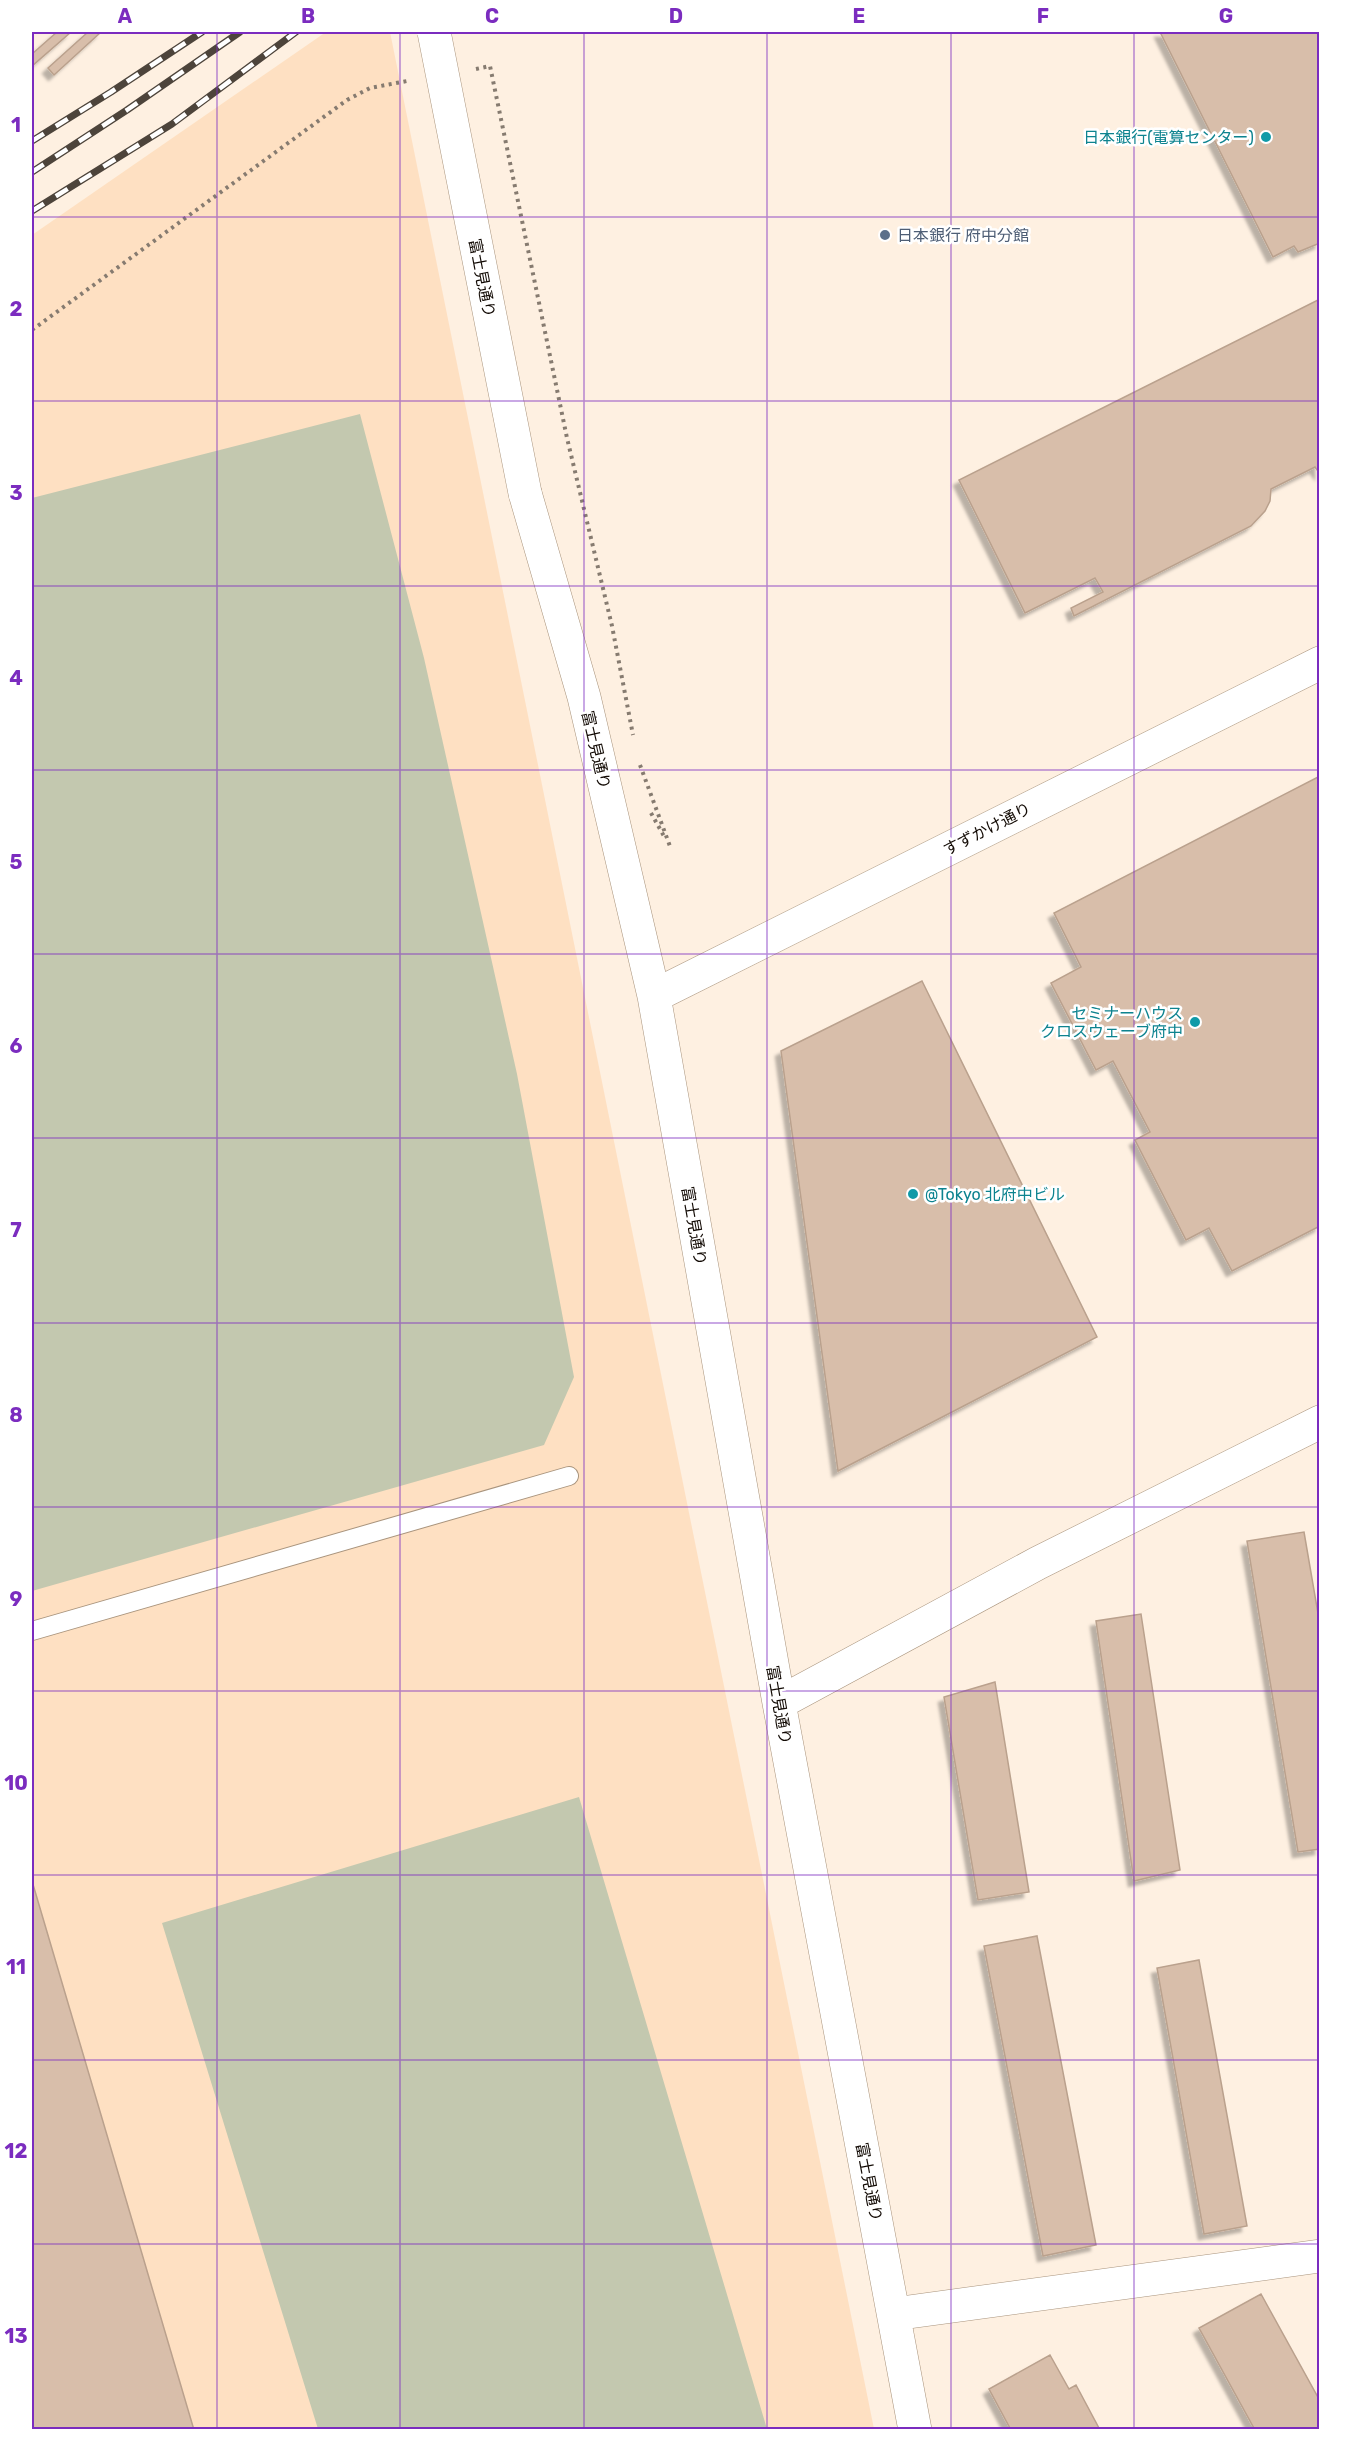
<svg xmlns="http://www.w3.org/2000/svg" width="1351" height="2461" font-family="Rubik,'Noto Sans JP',sans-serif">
	<defs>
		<filter id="shadow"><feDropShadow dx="-5.5" dy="5.5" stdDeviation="1.5" flood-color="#0004"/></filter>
	</defs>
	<rect width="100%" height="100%" fill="#fef0e1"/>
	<path fill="#fee0c2" d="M 326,32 L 390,32 L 874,2429 L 32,2429 L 32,235 Z"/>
	<path fill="#c3c8af" d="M 360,414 L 424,658 L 517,1074 L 574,1377 L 544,1445 L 32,1591 L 32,498 Z
		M 579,1797 L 767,2429 L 318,2429 L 162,1923 Z"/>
	<path fill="#d8beaa" stroke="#baa18d" stroke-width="1.5" filter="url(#shadow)" d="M 57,32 L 71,32 L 32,66 L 32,54 Z
		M 88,32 L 101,32 L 54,75 L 48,68 Z
		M 1160,32 L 1320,32 L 1320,243 L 1298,252 L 1294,246 L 1273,257 Z
		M 1320,299 L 1320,474 L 1315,467 L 1271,489 L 1270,501 L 1265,511 L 1251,526 L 1074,616 L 1071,608 L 1103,592 L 1095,578 L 1025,613 L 959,480 Z
		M 1320,776 L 1320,1226 L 1232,1271 L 1209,1228 L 1186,1240 L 1135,1140 L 1150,1132 L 1113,1061 L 1096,1070 L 1051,983 L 1081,967 L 1054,913 Z
		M 922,981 L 1097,1337 L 838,1471 L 781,1051 Z
		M 1304,1532 L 1320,1625 L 1320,1849 L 1298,1852 L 1247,1541 Z
		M 1141,1614 L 1180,1870 L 1134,1881 L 1096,1621 Z
		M 995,1682 L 1029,1892 L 978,1900 L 944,1697 Z
		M 32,1881 L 194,2430 L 32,2430 Z
		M 1037,1936 L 1096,2245 L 1043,2256 L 984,1946 Z
		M 1199,1960 L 1247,2226 L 1204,2234 L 1157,1968 Z
		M 1261,2294 L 1320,2401 L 1320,2430 L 1255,2430 L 1199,2328 Z
		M 1050,2355 L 1069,2389 L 1076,2385 L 1100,2430 L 1011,2430 L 989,2389 Z"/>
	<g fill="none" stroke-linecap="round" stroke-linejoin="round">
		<defs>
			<path id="lane" d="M 32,1631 L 569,1476"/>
			<path id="street" d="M 894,2314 L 1320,2256"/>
			<path id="secondary" d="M 525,493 L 584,697 L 654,996 L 779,1703 L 915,2430
				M 654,996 L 1320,663
				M 779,1703 L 1038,1563 L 1320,1422"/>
		</defs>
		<use href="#lane" stroke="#a9947d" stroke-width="20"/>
		<use href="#street" stroke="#a9947d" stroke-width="34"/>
		<use href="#secondary" stroke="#a9947d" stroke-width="34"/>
		<path stroke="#867b70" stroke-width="4" stroke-dasharray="3 4.5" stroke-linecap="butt" d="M 476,69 L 490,66 L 567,438 L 612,626 L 633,735
			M 32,330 L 347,100 L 370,88 L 407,81
			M 640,765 L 671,849
			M 651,813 L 665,838"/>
		<use href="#lane" stroke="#fff" stroke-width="18"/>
		<use href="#street" stroke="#fff" stroke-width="33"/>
		<use href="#secondary" stroke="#fff" stroke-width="33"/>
		<defs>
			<path id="rail" d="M 32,141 L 111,92 L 202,32
				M 32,172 L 127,110 L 240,32
				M 32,211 L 172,124 L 296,32"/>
		</defs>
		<use href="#rail" stroke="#4d443b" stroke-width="7"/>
		<use href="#rail" stroke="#fff" stroke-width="4.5" stroke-dasharray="14" stroke-linecap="butt"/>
		<defs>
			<path id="secondary-bridge" d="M 434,32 L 525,493"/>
		</defs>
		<use href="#secondary-bridge" stroke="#a9947d" stroke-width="34" stroke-linecap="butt"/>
		<use href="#secondary-bridge" stroke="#fff" stroke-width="33"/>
	</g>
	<path fill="none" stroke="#7b2cbf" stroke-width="1.5" stroke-opacity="0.55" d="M 217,32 L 217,2430M 400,32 L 400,2430M 584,32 L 584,2430M 767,32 L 767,2430M 951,32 L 951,2430M 1134,32 L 1134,2430M 32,217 L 1320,217M 32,401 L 1320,401M 32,586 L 1320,586M 32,770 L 1320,770M 32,954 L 1320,954M 32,1138 L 1320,1138M 32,1323 L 1320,1323M 32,1507 L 1320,1507M 32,1691 L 1320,1691M 32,1875 L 1320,1875M 32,2060 L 1320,2060M 32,2244 L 1320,2244"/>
	<g fill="#0f9aa8" stroke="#fff" stroke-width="2">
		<circle cx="1266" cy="137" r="6"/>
		<circle cx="1195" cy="1022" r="6"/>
		<circle cx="913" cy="1194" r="6"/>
	</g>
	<circle fill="#5c6f8a" stroke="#fff" stroke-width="2" cx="885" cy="235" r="6"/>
	<g text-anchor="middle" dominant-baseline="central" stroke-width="5" stroke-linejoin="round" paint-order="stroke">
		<g font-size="16" fill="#0d838f" stroke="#fff" text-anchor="end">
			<text x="1254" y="137">日本銀行(電算センター)</text>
			<text x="1183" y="1013">セミナーハウス<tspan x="1183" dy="18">クロスウェーブ府中</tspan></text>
			<text x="925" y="1194" text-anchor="start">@Tokyo 北府中ビル</text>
		</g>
		<g font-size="16" fill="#4e5e75" stroke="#fff" text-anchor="start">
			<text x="897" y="235">日本銀行 府中分館</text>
		</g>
		<g font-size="16" fill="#120a04" stroke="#fff">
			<text transform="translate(482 278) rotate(79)">富士見通り</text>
			<text transform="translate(596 750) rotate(77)">富士見通り</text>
			<text transform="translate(987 829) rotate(-27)">すずかけ通り</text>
			<text transform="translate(694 1226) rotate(80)">富士見通り</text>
			<text transform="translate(779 1705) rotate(80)">富士見通り</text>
			<text transform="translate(869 2182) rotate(79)">富士見通り</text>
		</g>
	</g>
	<rect width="1351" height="2461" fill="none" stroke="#ffffff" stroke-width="66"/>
	<rect x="33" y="33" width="1285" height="2395" fill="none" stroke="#7b2cbf" stroke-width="2"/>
	<g font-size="20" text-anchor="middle" font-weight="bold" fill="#7b2cbf">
		<text x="125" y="23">A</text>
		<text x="308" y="23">B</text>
		<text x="492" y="23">C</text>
		<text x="676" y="23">D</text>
		<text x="859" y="23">E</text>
		<text x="1043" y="23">F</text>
		<text x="1226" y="23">G</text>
		<text x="16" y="132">1</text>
		<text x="16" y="316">2</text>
		<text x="16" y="500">3</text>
		<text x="16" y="685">4</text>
		<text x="16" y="869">5</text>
		<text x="16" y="1053">6</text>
		<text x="16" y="1237">7</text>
		<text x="16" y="1422">8</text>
		<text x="16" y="1606">9</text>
		<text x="16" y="1790">10</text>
		<text x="16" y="1974">11</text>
		<text x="16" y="2158">12</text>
		<text x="16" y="2343">13</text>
	</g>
</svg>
